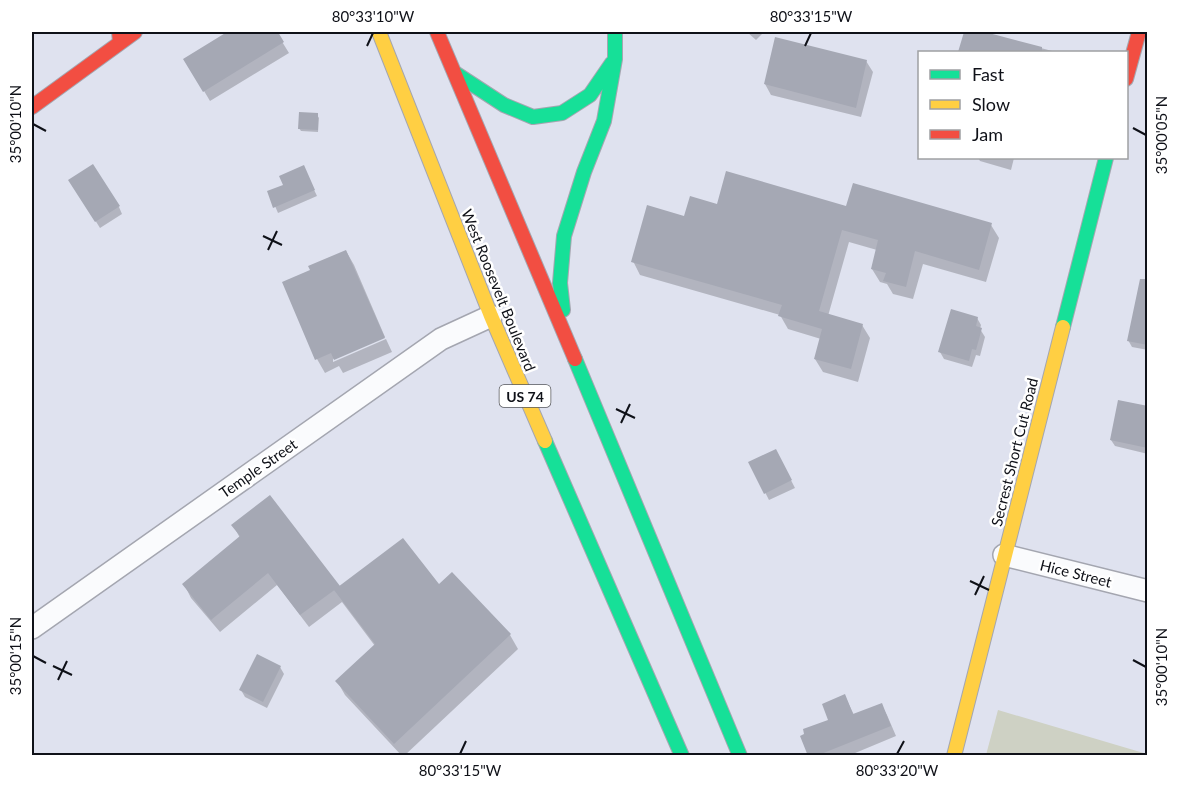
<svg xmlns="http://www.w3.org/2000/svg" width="1179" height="787" font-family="Lato,sans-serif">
	<rect width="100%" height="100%" fill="#dfe2ef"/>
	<path fill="#ced1c4" d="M 998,710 L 1147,754 L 1147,755 L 986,755 Z"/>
	<path fill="#0003" d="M 230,32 L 276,32 L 289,53 L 210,101 L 185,59 Z
		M 747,32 L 764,32 L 756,40 Z
		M 966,32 L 979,32 L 1056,52 L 960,52 Z
		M 866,61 L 873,72 L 861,117 L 771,95 L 765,84 Z
		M 317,115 L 319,118 L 318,132 L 301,131 L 299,128 Z
		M 978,158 L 1014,158 L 1011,170 L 980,161 Z
		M 306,173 L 317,196 L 278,213 L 269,192 L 285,186 Z
		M 70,180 L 119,207 L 122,214 L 100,228 Z
		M 718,206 L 847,208 L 991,225 L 999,238 L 986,282 L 923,264 L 913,299 L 893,294 L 887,284 L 880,282 L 872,269 L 877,250 L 849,242 L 828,316 L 862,325 L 870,338 L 858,382 L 823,372 L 815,359 L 821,339 L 788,329 L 780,315 L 640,275 L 633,261 L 685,218 Z
		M 346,251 L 354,265 L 385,337 L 333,359 L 333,362 L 386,339 L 392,352 L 343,373 L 339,366 L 325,373 L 317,359 L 312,271 Z
		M 1148,303 L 1148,350 L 1132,347 L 1128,340 Z
		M 977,318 L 981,325 L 980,329 L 985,337 L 980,356 L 976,355 L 972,367 L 944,359 L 940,352 Z
		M 1148,408 L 1148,454 L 1115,446 L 1111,440 Z
		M 779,457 L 795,488 L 769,500 L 750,463 Z
		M 233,525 L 339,588 L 439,586 L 510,635 L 518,649 L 404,756 L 402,756 L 345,695 L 337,681 L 375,646 L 342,602 L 309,627 L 277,585 L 220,632 L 191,598 L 184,584 L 240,538 Z
		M 280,667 L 284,674 L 267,708 L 245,697 L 241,690 Z
		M 845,696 L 854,715 L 881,704 L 887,715 L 896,736 L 848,756 L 810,756 Z"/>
	<path fill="#a5a8b4" d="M 227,32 L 278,32 L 284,42 L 203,92 L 183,59 Z
		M 964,32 L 985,32 L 1042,47 L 1042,52 L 958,52 Z
		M 775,37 L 867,60 L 856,108 L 764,84 Z
		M 299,112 L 318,113 L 318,130 L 298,129 Z
		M 93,164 L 120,206 L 95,222 L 68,180 Z
		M 304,165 L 315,190 L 273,208 L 267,191 L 283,185 L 279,176 Z
		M 726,171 L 846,206 L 853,183 L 992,223 L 979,270 L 915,251 L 906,287 L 883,281 L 886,273 L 871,269 L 878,240 L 842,230 L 819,311 L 863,324 L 851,369 L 814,359 L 822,329 L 778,316 L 782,305 L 631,262 L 647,205 L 684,216 L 690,196 L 717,204 Z
		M 346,250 L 385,338 L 334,360 L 331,353 L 315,360 L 282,282 L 310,270 L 308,266 Z
		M 1140,279 L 1148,279 L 1148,345 L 1127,341 Z
		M 951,309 L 978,317 L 976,326 L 982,328 L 976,350 L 972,349 L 969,361 L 938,352 Z
		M 1118,400 L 1148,406 L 1148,448 L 1110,440 Z
		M 776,449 L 792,480 L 764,494 L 748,462 Z
		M 270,495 L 340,586 L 300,615 L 268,573 L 211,620 L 182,584 L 240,536 L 231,525 Z
		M 403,538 L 439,584 L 452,572 L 511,634 L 394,744 L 335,681 L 375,644 L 334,590 Z
		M 257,654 L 281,666 L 263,702 L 239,690 Z
		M 845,694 L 853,714 L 882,703 L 891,726 L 816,756 L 808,756 L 800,736 L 804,734 L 803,729 L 828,720 L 822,704 Z"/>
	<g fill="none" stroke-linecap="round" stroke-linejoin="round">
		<defs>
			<path id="street" d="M 1004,555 L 1148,591
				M 32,628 L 441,339 L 491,316"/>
			<path id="fast" d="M 455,73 L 504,105 L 533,117 L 562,113 L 590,95 L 612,63
				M 563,310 L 560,283 L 564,236 L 584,172 L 604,121 L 615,59 L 615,32
				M 1063,327 L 1106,158
				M 575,359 L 740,756
				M 545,441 L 682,756"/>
			<path id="slow" d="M 379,32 L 491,316 L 545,441
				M 954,756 L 1063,327"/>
			<path id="jam" d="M 119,32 L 120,42
				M 437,32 L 575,359
				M 1126,79 L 1139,32
				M 32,107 L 135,32"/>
		</defs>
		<use href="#street" stroke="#a4a6b0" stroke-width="24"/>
		<use href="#fast" stroke="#a4a6b0" stroke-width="16"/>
		<use href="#slow" stroke="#a4a6b0" stroke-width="16"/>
		<use href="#jam" stroke="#a4a6b0" stroke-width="16"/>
		<use href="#street" stroke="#fafbfd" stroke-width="21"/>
		<use href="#fast" stroke="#16e098" stroke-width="14"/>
		<use href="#slow" stroke="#ffcf43" stroke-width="14"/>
		<use href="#jam" stroke="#f24e42" stroke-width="14"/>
	</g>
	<path fill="none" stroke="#0f1118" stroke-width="2" d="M 367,46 L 373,33M 805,46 L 811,33M 33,124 L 46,131M 1133,128 L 1146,135M 263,236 L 282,245M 268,250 L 277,231M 616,409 L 635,418M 621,423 L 630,404M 970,581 L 989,590M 975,595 L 984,576M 33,656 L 46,663M 1133,660 L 1146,667M 53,666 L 72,675M 58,680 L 67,661M 460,754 L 466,741M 897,754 L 904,741"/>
	<g text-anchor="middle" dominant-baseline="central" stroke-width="5" stroke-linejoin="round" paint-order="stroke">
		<rect fill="#fff" stroke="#57585d" stroke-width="1.5" x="499.5" y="385" width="51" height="22" rx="4.5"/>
		<g font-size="14" font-weight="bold" fill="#0f1118">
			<text x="525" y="396">US 74</text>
		</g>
		<g font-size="15" fill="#0f1118" stroke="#fff">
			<text transform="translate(499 290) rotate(68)">West Roosevelt Boulevard</text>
			<text transform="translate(1014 452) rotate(-76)">Secrest Short Cut Road</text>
			<text transform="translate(258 468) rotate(-35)">Temple Street</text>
			<text transform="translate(1076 573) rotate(14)">Hice Street</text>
		</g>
	</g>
	<rect width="1179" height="787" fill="none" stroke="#ffffff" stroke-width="66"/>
	<rect x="918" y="51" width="210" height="108" fill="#ffffff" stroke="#9fa0a3" stroke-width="1.5"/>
	<rect x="930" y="70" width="30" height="9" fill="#16e098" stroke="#9fa0a3" stroke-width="1.5"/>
	<text x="972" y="81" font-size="18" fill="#0f1118">Fast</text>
	<rect x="930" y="100" width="30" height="9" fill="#ffcf43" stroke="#9fa0a3" stroke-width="1.5"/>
	<text x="972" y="111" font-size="18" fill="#0f1118">Slow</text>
	<rect x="930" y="130" width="30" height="9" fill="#f24e42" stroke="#9fa0a3" stroke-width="1.5"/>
	<text x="972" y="141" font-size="18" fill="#0f1118">Jam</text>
	<rect x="33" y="33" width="1113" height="721" fill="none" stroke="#0f1118" stroke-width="2"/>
	<g font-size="15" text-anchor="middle" fill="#0f1118">
		<text x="373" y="22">80°33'10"W</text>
		<text x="811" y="22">80°33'15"W</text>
		<text transform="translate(16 124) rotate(-90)" y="5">35°00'10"N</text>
		<text transform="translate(1162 135) rotate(-90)" y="5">35°00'05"N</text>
		<text transform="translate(16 656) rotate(-90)" y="5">35°00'15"N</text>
		<text transform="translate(1162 667) rotate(-90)" y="5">35°00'10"N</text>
		<text x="460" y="776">80°33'15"W</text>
		<text x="897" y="776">80°33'20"W</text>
	</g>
</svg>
